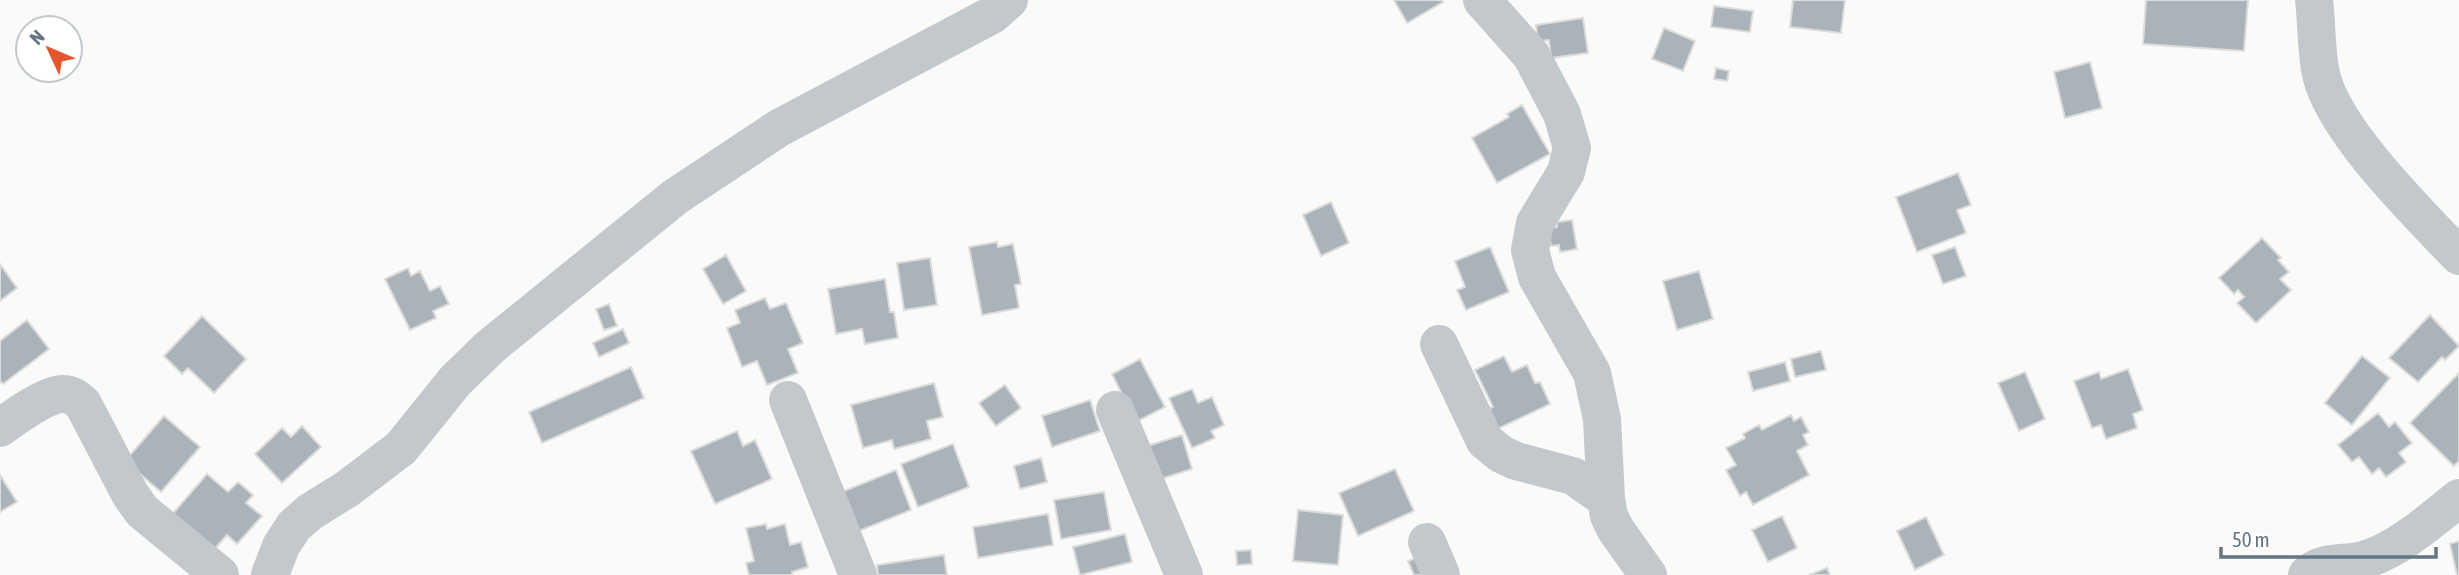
<svg xmlns="http://www.w3.org/2000/svg" width="2459" height="575" font-family="'Asap Condensed',sans-serif">
	<rect width="100%" height="100%" fill="#fafaf8"/>
	<path fill="#aab3b9" stroke="#dcdcda" stroke-width="2" d="M 1394,0 L 1442,0 L 1443,2 L 1407,23 Z
		M 1793,0 L 1845,0 L 1841,33 L 1790,27 Z
		M 2146,0 L 2248,0 L 2244,51 L 2143,44 Z
		M 1714,6 L 1753,11 L 1750,32 L 1711,27 Z
		M 1583,18 L 1588,53 L 1551,58 L 1549,40 L 1538,41 L 1536,25 Z
		M 1664,28 L 1695,41 L 1683,71 L 1652,59 Z
		M 2090,62 L 2102,108 L 2065,118 L 2054,72 Z
		M 1716,68 L 1729,71 L 1727,81 L 1714,79 Z
		M 1522,105 L 1550,154 L 1497,183 L 1472,138 L 1509,117 L 1507,114 Z
		M 1958,173 L 1971,205 L 1957,210 L 1966,233 L 1917,252 L 1896,197 Z
		M 1331,202 L 1349,243 L 1321,256 L 1303,215 Z
		M 1572,220 L 1577,249 L 1560,252 L 1559,245 L 1551,246 L 1548,228 L 1557,227 L 1557,222 Z
		M 2262,238 L 2281,258 L 2278,260 L 2289,272 L 2280,279 L 2291,290 L 2256,323 L 2237,303 L 2244,297 L 2238,290 L 2234,294 L 2219,278 Z
		M 997,242 L 998,247 L 1013,244 L 1021,284 L 1015,285 L 1019,308 L 982,315 L 969,247 Z
		M 1490,247 L 1509,292 L 1466,310 L 1457,290 L 1465,287 L 1455,261 Z
		M 1955,247 L 1966,276 L 1943,284 L 1932,255 Z
		M 726,255 L 746,291 L 723,304 L 703,269 Z
		M 930,258 L 937,305 L 904,310 L 897,263 Z
		M 0,264 L 17,288 L 0,301 Z
		M 408,268 L 411,276 L 420,271 L 430,291 L 440,286 L 449,304 L 433,311 L 436,318 L 410,330 L 385,279 Z
		M 1699,271 L 1713,319 L 1677,330 L 1663,281 Z
		M 885,279 L 890,312 L 894,312 L 898,338 L 865,344 L 862,329 L 836,334 L 828,289 Z
		M 765,298 L 770,309 L 786,303 L 803,343 L 788,349 L 798,373 L 767,385 L 757,361 L 742,367 L 727,328 L 740,323 L 735,310 Z
		M 609,304 L 617,326 L 604,330 L 596,309 Z
		M 2430,315 L 2459,346 L 2445,360 L 2442,357 L 2418,382 L 2389,358 Z
		M 202,316 L 246,359 L 214,393 L 188,368 L 182,374 L 164,356 Z
		M 27,320 L 49,349 L 3,384 L 0,381 L 0,341 Z
		M 623,329 L 629,343 L 599,357 L 593,343 Z
		M 1821,351 L 1826,370 L 1795,377 L 1791,359 Z
		M 1504,356 L 1512,372 L 1527,365 L 1535,383 L 1540,382 L 1550,404 L 1493,431 L 1484,411 L 1493,407 L 1475,370 Z
		M 2362,356 L 2390,378 L 2352,425 L 2325,403 Z
		M 1140,359 L 1165,407 L 1136,422 L 1112,374 Z
		M 1785,362 L 1790,381 L 1753,391 L 1748,372 Z
		M 631,367 L 644,398 L 542,443 L 529,412 Z
		M 2128,369 L 2143,410 L 2133,414 L 2137,428 L 2106,439 L 2101,425 L 2092,428 L 2074,381 L 2099,372 L 2101,379 Z
		M 2025,372 L 2045,419 L 2019,431 L 1998,383 Z
		M 2459,373 L 2459,461 L 2454,466 L 2410,423 Z
		M 934,383 L 943,417 L 927,421 L 931,439 L 894,449 L 892,440 L 863,448 L 851,405 Z
		M 1005,385 L 1021,408 L 996,426 L 979,403 Z
		M 1192,389 L 1198,403 L 1212,397 L 1224,425 L 1211,431 L 1215,438 L 1192,448 L 1169,398 Z
		M 1090,400 L 1100,431 L 1052,447 L 1042,416 Z
		M 2378,413 L 2389,427 L 2395,422 L 2412,443 L 2399,453 L 2406,462 L 2386,477 L 2379,468 L 2372,474 L 2359,457 L 2352,462 L 2338,445 Z
		M 1791,415 L 1794,421 L 1801,417 L 1809,432 L 1803,435 L 1808,445 L 1797,451 L 1809,475 L 1753,505 L 1746,492 L 1740,496 L 1726,470 L 1736,465 L 1726,448 L 1745,438 L 1743,434 L 1759,425 L 1762,430 Z
		M 164,416 L 200,447 L 161,492 L 125,461 Z
		M 302,426 L 321,447 L 282,483 L 255,454 L 282,428 L 291,437 Z
		M 737,431 L 743,446 L 755,440 L 772,479 L 715,504 L 691,451 Z
		M 1182,435 L 1192,469 L 1154,481 L 1144,447 Z
		M 953,444 L 969,487 L 918,507 L 901,464 Z
		M 1041,458 L 1047,482 L 1020,489 L 1014,466 Z
		M 1395,469 L 1414,511 L 1358,536 L 1339,493 Z
		M 896,470 L 911,510 L 854,533 L 839,493 Z
		M 207,474 L 228,492 L 238,482 L 253,495 L 246,503 L 262,516 L 237,544 L 227,535 L 211,553 L 170,517 Z
		M 0,475 L 17,502 L 0,512 Z
		M 1104,492 L 1111,530 L 1061,539 L 1054,500 Z
		M 1298,510 L 1343,515 L 1338,565 L 1293,561 Z
		M 1048,514 L 1053,545 L 978,558 L 973,527 Z
		M 1782,516 L 1797,548 L 1768,562 L 1752,530 Z
		M 1926,517 L 1944,555 L 1915,570 L 1897,531 Z
		M 766,524 L 767,529 L 785,524 L 790,545 L 801,542 L 808,567 L 792,572 L 793,575 L 749,575 L 746,563 L 754,561 L 746,528 Z
		M 1125,534 L 1132,562 L 1080,575 L 1073,547 Z
		M 2459,541 L 2459,575 L 2457,575 L 2450,544 Z
		M 1251,550 L 1252,564 L 1237,565 L 1236,551 Z
		M 1430,553 L 1438,575 L 1414,575 L 1408,561 Z
		M 944,555 L 947,575 L 878,575 L 877,565 Z
		M 1827,568 L 1830,575 L 1809,575 Z"/>
	<g fill="none" stroke-linecap="round" stroke-linejoin="round">
		<path stroke="#c3c8cc" stroke-width="38" d="M 1482,0 L 1531,55 L 1562,114 L 1572,148 L 1566,172 L 1535,223 L 1530,250 L 1537,277 L 1592,373 L 1602,419 L 1606,499 L 1609,516 L 1616,530 L 1648,575
			M 2314,0 C 2317,24 2316,51 2321,74 C 2333,130 2419,214 2459,256
			M 1439,344 L 1485,441 L 1501,454 L 1516,461 L 1573,476 L 1606,499
			M 788,400 L 858,575
			M 1115,410 L 1184,575
			M 0,428 C 13,418 48,393 63,394 C 72,394 76,398 83,404 L 130,494 L 142,511 L 220,575
			M 1427,542 L 1441,575
			M 270,575 L 281,546 L 294,526 L 310,512 L 347,489 L 401,448 L 455,381 L 490,347 L 675,197 L 779,128 L 992,15 L 1009,0
			M 2307,575 C 2321,560 2345,565 2363,560 C 2396,552 2433,519 2459,498"/>
	</g>
	<g transform="translate(49 49) rotate(314)"><circle r="33" fill="#ffffff" stroke="#c1c8cd" stroke-width="2"/>
	<path d="M0-5L12 26L0 18L-12 26Z" fill="#e4572e"/>
	<text y="-10" font-size="19" font-weight="bold" text-anchor="middle" fill="#657683">N</text>
	</g>
	<path d="M2221 547v10h215v-10" fill="none" stroke="#657683" stroke-width="3.5"/>
	<text x="2232" y="547" font-size="21" fill="#657683" stroke="#ffffff" stroke-width="5" paint-order="stroke">50 m</text>
</svg>
